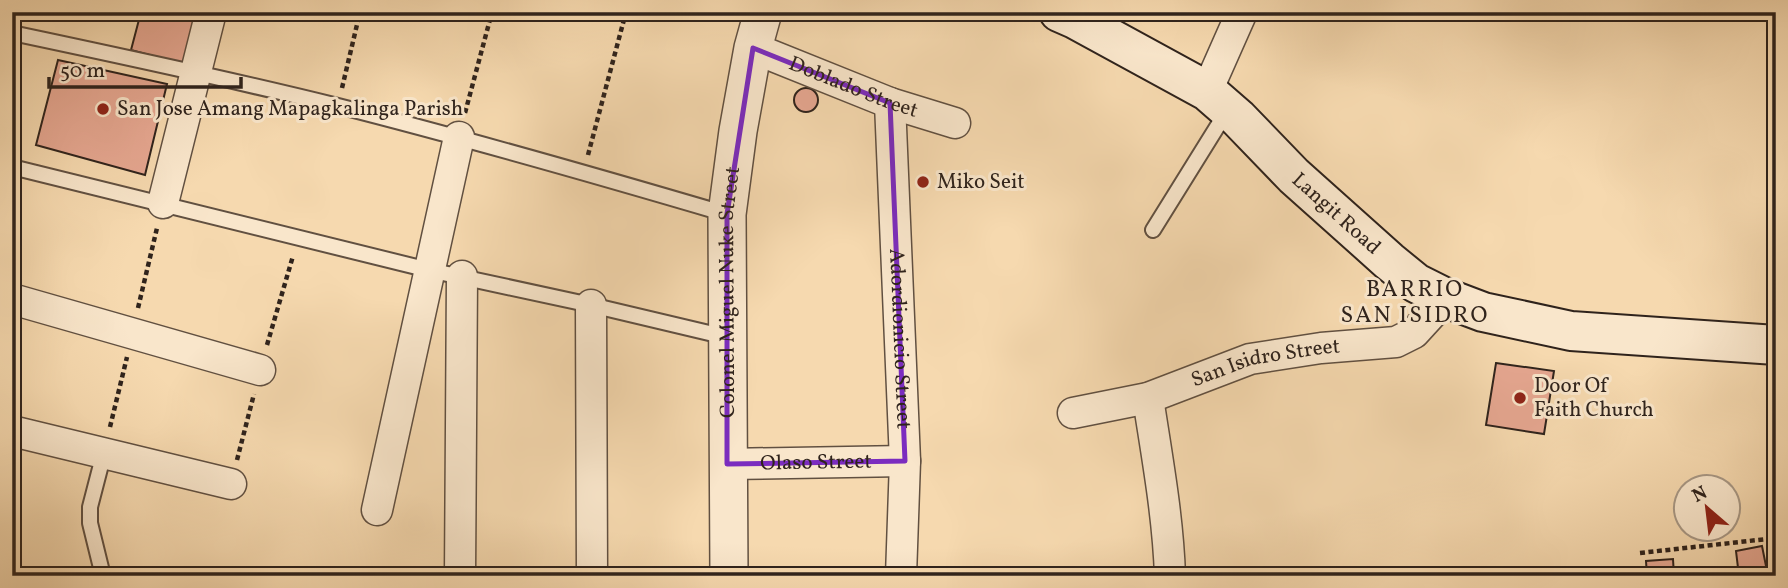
<svg xmlns="http://www.w3.org/2000/svg" width="1788" height="588" font-family="Vollkorn,serif">
	<rect width="100%" height="100%" fill="#f6d9af"/>
	<filter id="stains"><feTurbulence type="fractalNoise" baseFrequency=".00286" numOctaves="4"/><feColorMatrix values="0 0 0 0 .2 0 0 0 0 .09 0 0 0 0 .02 0 0 0 .5 -.17"/></filter>
	<radialGradient id="worn" r=".72"><stop offset=".6" stop-color="#630" stop-opacity="0"/><stop offset="1" stop-color="#630" stop-opacity=".3"/></radialGradient>
	<path fill="#e6a791" stroke="#2f231c" stroke-width="2" d="M 141,12 L 200,12 L 186,65 L 131,50 Z
		M 58,60 L 167,84 L 145,175 L 36,145 Z
		M794 100a12 12 0 1 1 24 0a12 12 0 1 1-24 0Z
		M 1496,363 L 1554,371 L 1544,434 L 1486,425 Z
		M 1762,546 L 1768,576 L 1739,576 L 1736,551 Z
		M 1673,559 L 1674,576 L 1647,576 L 1646,561 Z"/>
	<g fill="none" stroke-linecap="round" stroke-linejoin="round">
		<defs>
			<path id="service" d="M 12,33 C 121,56 230,79 338,106 C 468,139 597,176 726,214
				M 12,167 L 429,270 L 591,305 L 726,337
				M 1153,230 L 1227,111
				M 103,576 L 90,523 L 90,507 L 104,453"/>
			<g id="minor">
				<path id="s1" d="M 753,48 L 890,103 L 955,123"/>
				<path d="M 1207,91 L 1242,12"/>
				<path id="s2" d="M 890,103 L 905,461 L 901,576"/>
				<path d="M 163,203 L 211,12"/>
				<path d="M 12,299 L 260,370"/>
				<path d="M 591,305 L 592,576"/>
				<path d="M 1148,398 C 1157,457 1168,516 1170,576"/>
				<path id="s3" d="M 1073,413 L 1148,398 L 1250,359 L 1321,348 L 1396,342 L 1414,333 L 1446,298"/>
				<path d="M 12,431 L 231,484"/>
				<path id="s4" d="M 727,464 L 905,461"/>
				<path d="M 377,510 L 459,137"/>
				<path d="M 460,576 L 462,276"/>
			</g>
			<g id="tertiary">
				<path id="s5" d="M 729,576 L 727,214 L 738,131 L 753,48 L 763,12"/>
			</g>
			<g id="secondary">
				<path id="s6" d="M 1059,12 L 1075,19 L 1207,91 L 1238,118 L 1294,176 L 1389,261 L 1416,283 L 1446,298 L 1483,312 L 1571,331 L 1776,345"/>
			</g>
		</defs>
		<use href="#service" stroke="#615041" stroke-width="18"/>
		<use href="#minor" stroke="#615041" stroke-width="33"/>
		<use href="#tertiary" stroke="#615041" stroke-width="40"/>
		<use href="#secondary" stroke="#2f231c" stroke-width="42"/>
		<path stroke="#2f231c" stroke-width="4.5" stroke-dasharray="5 3.5" stroke-linecap="butt" d="M 342,88 L 360,12
			M 465,113 L 492,12
			M 588,155 L 626,12
			M 138,308 L 157,228
			M 267,345 L 293,256
			M 110,427 L 127,357
			M 237,460 L 254,394
			M 1640,553 L 1776,538"/>
		<use href="#service" stroke="#f9e6cb" stroke-width="14"/>
		<use href="#minor" stroke="#f9e6cb" stroke-width="30"/>
		<use href="#tertiary" stroke="#f9e6cb" stroke-width="37"/>
		<use href="#secondary" stroke="#f9e6cb" stroke-width="38"/>
	</g>
	<path fill="none" stroke="#7b2cbf" stroke-width="5" stroke-linejoin="round" d="M 753,48 L 890,103 L 905,461 L 727,464 L 727,214 Z"/>
	<g fill="#8f2418" stroke="#f9e6cb" stroke-width="2.5">
		<circle cx="103" cy="109" r="7"/>
		<circle cx="923" cy="182" r="7"/>
		<circle cx="1520" cy="398" r="7"/>
	</g>
	<g text-anchor="middle" dominant-baseline="central" stroke-width="6" stroke-linejoin="round" paint-order="stroke">
		<g font-size="21" fill="#2f231c" stroke="#f9e6cb">
			<text stroke="none"><textPath href="#s1" startOffset="108">Doblado Street</textPath></text>
			<text stroke="none"><textPath href="#s6" startOffset="346">Langit Road</textPath></text>
			<text stroke="none"><textPath href="#s5" startOffset="284">Colonel Miguel Nuke Street</textPath></text>
			<text stroke="none"><textPath href="#s2" startOffset="236">Adordionicio Street</textPath></text>
			<text stroke="none"><textPath href="#s3" startOffset="200">San Isidro Street</textPath></text>
			<text stroke="none"><textPath href="#s4" startOffset="89">Olaso Street</textPath></text>
		</g>
		<g font-size="21" fill="#2f231c" stroke="#f9e6cb" text-anchor="start">
			<text x="117" y="109">San Jose Amang Mapagkalinga Parish</text>
			<text x="937" y="182">Miko Seit</text>
			<text x="1534" y="386">Door Of<tspan x="1534" dy="24">Faith Church</tspan></text>
		</g>
		<g font-size="23" letter-spacing="2" fill="#2f231c" stroke="#f9e6cb">
			<text x="1415" y="290">BARRIO<tspan x="1415" dy="26">SAN ISIDRO</tspan></text>
		</g>
	</g>
	<rect width="1788" height="588" fill="none" stroke="#f6d9af" stroke-width="42"/>
	<rect x="14" y="14" width="1760" height="560" fill="none" stroke="#2f231c" stroke-width="3.5"/>
	<rect x="21" y="21" width="1746" height="546" fill="none" stroke="#2f231c" stroke-width="2"/>
	<g transform="translate(1707 508) rotate(332)"><circle r="33" fill="#f9e6cb" stroke="#a89885" stroke-width="2"/>
	<path d="M0-5L12 26L0 18L-12 26Z" fill="#8f2418"/>
	<text y="-10" font-size="19" font-weight="bold" text-anchor="middle" fill="#2f231c">N</text>
	</g>
	<path d="M49 77v10h192v-10" fill="none" stroke="#2f231c" stroke-width="3.5"/>
	<text x="60" y="77" font-size="21" fill="#2f231c" stroke="#f9e6cb" stroke-width="5" paint-order="stroke">50 m</text>
	<rect width="100%" height="100%" filter="url(#stains)"/>
	<rect width="100%" height="100%" fill="url(#worn)"/>
</svg>
